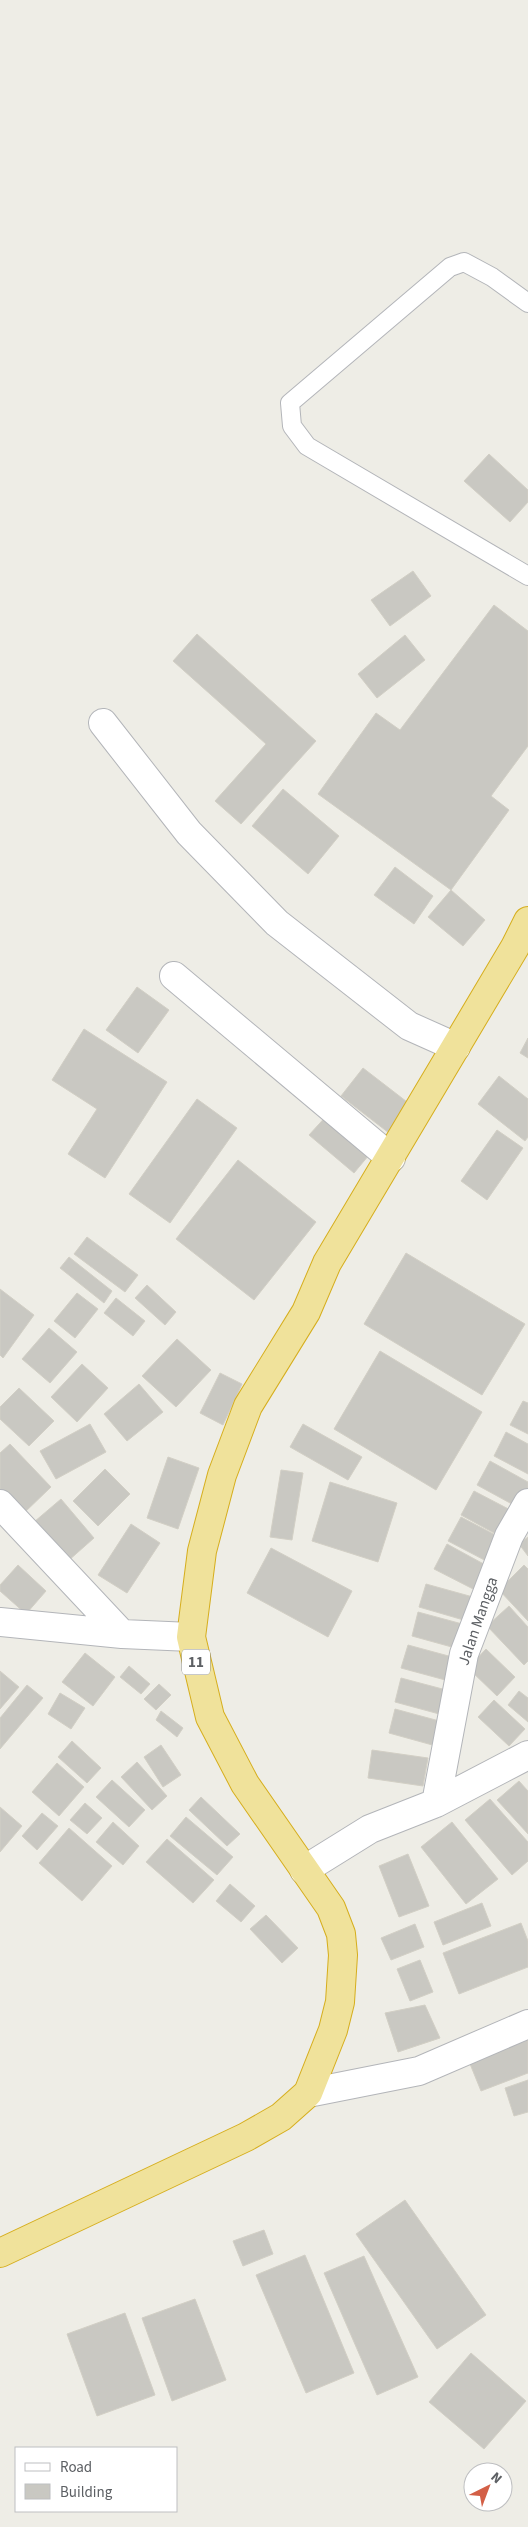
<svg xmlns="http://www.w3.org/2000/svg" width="528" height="2527" font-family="'Source Sans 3',sans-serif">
	<rect width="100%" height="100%" fill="#eeede6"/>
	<path fill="#c9c8c2" stroke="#d2cfc5" d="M 489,454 L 528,490 L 528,502 L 510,522 L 464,481 Z
		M 413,571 L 431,596 L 390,626 L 371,600 Z
		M 494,605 L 528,631 L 528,746 L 491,796 L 509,810 L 451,890 L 318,794 L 376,713 L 400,730 Z
		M 197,634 L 316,741 L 241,824 L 215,801 L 266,744 L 173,661 Z
		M 405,635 L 425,660 L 377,698 L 358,674 Z
		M 283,789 L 339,836 L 308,874 L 252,826 Z
		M 395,867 L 433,896 L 414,924 L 374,895 Z
		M 451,890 L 485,920 L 463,946 L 428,917 Z
		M 137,987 L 169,1010 L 138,1053 L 106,1030 Z
		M 84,1029 L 167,1082 L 105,1178 L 68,1154 L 97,1109 L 52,1080 Z
		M 528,1038 L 528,1058 L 520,1053 Z
		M 363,1068 L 411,1105 L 389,1133 L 341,1096 Z
		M 499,1076 L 528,1099 L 528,1137 L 525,1141 L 478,1104 Z
		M 197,1099 L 237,1128 L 170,1223 L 129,1194 Z
		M 330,1112 L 374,1149 L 354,1173 L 309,1135 Z
		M 497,1130 L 523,1148 L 487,1200 L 461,1181 Z
		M 238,1160 L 316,1222 L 254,1300 L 176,1239 Z
		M 87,1237 L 138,1275 L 125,1292 L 74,1254 Z
		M 406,1253 L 525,1324 L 482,1395 L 364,1324 Z
		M 69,1257 L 112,1291 L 104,1303 L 60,1268 Z
		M 147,1285 L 176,1312 L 165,1325 L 135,1298 Z
		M 0,1289 L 34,1315 L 3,1358 L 0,1355 Z
		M 77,1293 L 98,1309 L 75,1338 L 54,1321 Z
		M 116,1298 L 145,1321 L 133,1336 L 104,1313 Z
		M 49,1328 L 77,1352 L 50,1383 L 22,1359 Z
		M 177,1339 L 211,1370 L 176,1407 L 142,1376 Z
		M 380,1351 L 482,1412 L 436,1490 L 334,1429 Z
		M 82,1364 L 108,1388 L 77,1422 L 51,1397 Z
		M 220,1373 L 242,1384 L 223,1425 L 200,1413 Z
		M 139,1384 L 163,1412 L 127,1441 L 104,1414 Z
		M 19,1388 L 54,1421 L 29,1446 L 0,1419 L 0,1407 Z
		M 523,1401 L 528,1403 L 528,1434 L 510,1425 Z
		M 90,1424 L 106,1452 L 56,1479 L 40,1451 Z
		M 303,1424 L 362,1457 L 348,1480 L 290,1447 Z
		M 506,1432 L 528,1444 L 528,1474 L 494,1456 Z
		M 10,1444 L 51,1487 L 23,1514 L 0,1489 L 0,1453 Z
		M 168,1457 L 199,1468 L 178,1529 L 147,1518 Z
		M 490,1461 L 528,1482 L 528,1495 L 521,1509 L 477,1485 Z
		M 105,1469 L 130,1494 L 98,1526 L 73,1501 Z
		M 281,1470 L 303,1473 L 292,1540 L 270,1537 Z
		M 330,1482 L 397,1503 L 378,1562 L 312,1541 Z
		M 474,1491 L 518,1514 L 505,1539 L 461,1515 Z
		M 61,1499 L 94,1538 L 68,1561 L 34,1522 Z
		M 461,1517 L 505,1540 L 492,1564 L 448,1541 Z
		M 131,1524 L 160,1543 L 127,1593 L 98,1575 Z
		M 528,1537 L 528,1556 L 519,1544 Z
		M 447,1544 L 491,1568 L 479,1592 L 434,1569 Z
		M 271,1548 L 352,1591 L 328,1637 L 247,1593 Z
		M 18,1565 L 46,1591 L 26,1614 L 0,1591 L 0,1585 Z
		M 524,1565 L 528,1569 L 528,1621 L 499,1590 Z
		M 426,1584 L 473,1597 L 467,1621 L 419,1607 Z
		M 509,1606 L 528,1627 L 528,1661 L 524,1665 L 487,1626 Z
		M 418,1612 L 466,1625 L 459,1649 L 412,1636 Z
		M 408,1645 L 456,1658 L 449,1681 L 401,1668 Z
		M 486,1649 L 515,1677 L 497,1696 L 468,1668 Z
		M 85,1653 L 115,1677 L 93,1706 L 62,1682 Z
		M 129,1666 L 150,1684 L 141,1694 L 120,1677 Z
		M 0,1671 L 19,1687 L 0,1709 Z
		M 401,1678 L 450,1691 L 443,1715 L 395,1702 Z
		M 159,1684 L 171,1695 L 156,1710 L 144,1699 Z
		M 27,1685 L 43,1698 L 0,1749 L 0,1718 Z
		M 519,1691 L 528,1698 L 528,1722 L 508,1705 Z
		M 60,1693 L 85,1708 L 71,1729 L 48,1714 Z
		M 494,1700 L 525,1729 L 509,1746 L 478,1717 Z
		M 395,1709 L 443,1722 L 436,1746 L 389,1733 Z
		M 161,1711 L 183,1728 L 177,1737 L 156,1720 Z
		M 72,1741 L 101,1768 L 87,1783 L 58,1757 Z
		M 161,1745 L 181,1775 L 163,1787 L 144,1757 Z
		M 372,1750 L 428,1758 L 423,1786 L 368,1778 Z
		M 137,1762 L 167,1796 L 152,1810 L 121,1777 Z
		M 57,1763 L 84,1787 L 59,1816 L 32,1792 Z
		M 112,1780 L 145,1810 L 129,1827 L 96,1797 Z
		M 519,1781 L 528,1791 L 528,1834 L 497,1800 Z
		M 201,1797 L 240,1834 L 227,1846 L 189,1810 Z
		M 490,1799 L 528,1842 L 528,1861 L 512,1875 L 465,1820 Z
		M 85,1803 L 102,1818 L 87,1834 L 70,1820 Z
		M 0,1807 L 22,1826 L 0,1852 Z
		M 42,1813 L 58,1826 L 37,1850 L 22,1836 Z
		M 186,1817 L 233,1857 L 217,1875 L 170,1836 Z
		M 113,1822 L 139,1846 L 123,1865 L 96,1842 Z
		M 452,1822 L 498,1879 L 466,1904 L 421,1847 Z
		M 69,1828 L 112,1866 L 82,1901 L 39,1863 Z
		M 167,1839 L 214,1880 L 193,1903 L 146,1862 Z
		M 408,1854 L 429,1906 L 399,1917 L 379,1866 Z
		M 230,1884 L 255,1906 L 241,1922 L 216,1901 Z
		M 482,1903 L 491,1926 L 443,1945 L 434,1922 Z
		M 266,1915 L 298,1948 L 282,1963 L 250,1929 Z
		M 521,1923 L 528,1941 L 528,1967 L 459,1994 L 443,1953 Z
		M 415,1924 L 424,1947 L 391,1960 L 381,1938 Z
		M 420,1960 L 433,1992 L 410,2001 L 397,1969 Z
		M 425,2005 L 440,2038 L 398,2052 L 385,2013 Z
		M 528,2029 L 528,2073 L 481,2091 L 466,2054 Z
		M 528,2080 L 528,2112 L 514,2116 L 505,2088 Z
		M 405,2200 L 486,2315 L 437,2349 L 356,2234 Z
		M 264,2230 L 273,2254 L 243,2266 L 233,2241 Z
		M 305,2255 L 354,2373 L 306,2393 L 256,2275 Z
		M 364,2256 L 418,2377 L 377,2395 L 324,2273 Z
		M 195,2299 L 226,2380 L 172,2401 L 142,2318 Z
		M 125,2313 L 155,2395 L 97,2416 L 67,2334 Z
		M 471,2353 L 526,2401 L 484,2449 L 429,2402 Z"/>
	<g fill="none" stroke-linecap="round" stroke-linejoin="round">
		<defs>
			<path id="lane" d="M 528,303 L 492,277 L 464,262 L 450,267 L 290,403 L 292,426 L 307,446 L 528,576"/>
			<path id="street" d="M 103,723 L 189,833 L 277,923 L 409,1026 L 456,1047
				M 174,976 L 391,1158
				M 0,1504 L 122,1634
				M 0,1622 L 122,1634 L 191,1637
				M 436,1803 L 464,1654 L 509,1536 L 528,1503
				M 304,1870 L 370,1829 L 436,1803 L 528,1755
				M 308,2093 L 419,2071 L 528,2024"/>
			<path id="highway" d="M 0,2253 L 246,2137 L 281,2117 L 308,2093 L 333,2030 L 340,2002 L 343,1955 L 341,1934 L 331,1908 L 245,1784 L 210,1717 L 191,1637 L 202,1551 L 222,1475 L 248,1406 L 306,1312 L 327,1263 L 515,947 L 528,921"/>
		</defs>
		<use href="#lane" stroke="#b3b5b9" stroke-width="20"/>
		<use href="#street" stroke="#b3b5b9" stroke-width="30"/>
		<use href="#highway" stroke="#d6ae1d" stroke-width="30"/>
		<use href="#lane" stroke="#fff" stroke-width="18"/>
		<use href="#street" stroke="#fff" stroke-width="28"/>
		<use href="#highway" stroke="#f0e29b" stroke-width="28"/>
	</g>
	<g text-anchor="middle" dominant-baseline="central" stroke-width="4" stroke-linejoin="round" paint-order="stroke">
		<rect fill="#fff" stroke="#8e9092" stroke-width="1" x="182" y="1649.5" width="28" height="25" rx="4"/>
		<g font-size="15" font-weight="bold" fill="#5d6064">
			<text x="196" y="1662">11</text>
		</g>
		<g font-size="16" fill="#5d6064" stroke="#fff">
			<text transform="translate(478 1621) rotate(-71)">Jalan Mangga</text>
		</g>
	</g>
	<rect x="15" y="2447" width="162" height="65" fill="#ffffff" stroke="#bebfc1"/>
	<rect x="25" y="2463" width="25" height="8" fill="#ffffff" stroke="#bebfc1"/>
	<text x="60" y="2472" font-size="15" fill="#5d6064">Road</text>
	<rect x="25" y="2484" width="25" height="15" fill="#c9c8c2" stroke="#bebfc1"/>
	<text x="60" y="2497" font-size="15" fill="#5d6064">Building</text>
	<g transform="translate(488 2487) rotate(42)"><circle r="24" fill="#ffffff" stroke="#bebfc1"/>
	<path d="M0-4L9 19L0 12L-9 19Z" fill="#d35f46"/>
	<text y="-8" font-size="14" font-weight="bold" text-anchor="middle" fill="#5d6064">N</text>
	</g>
</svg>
